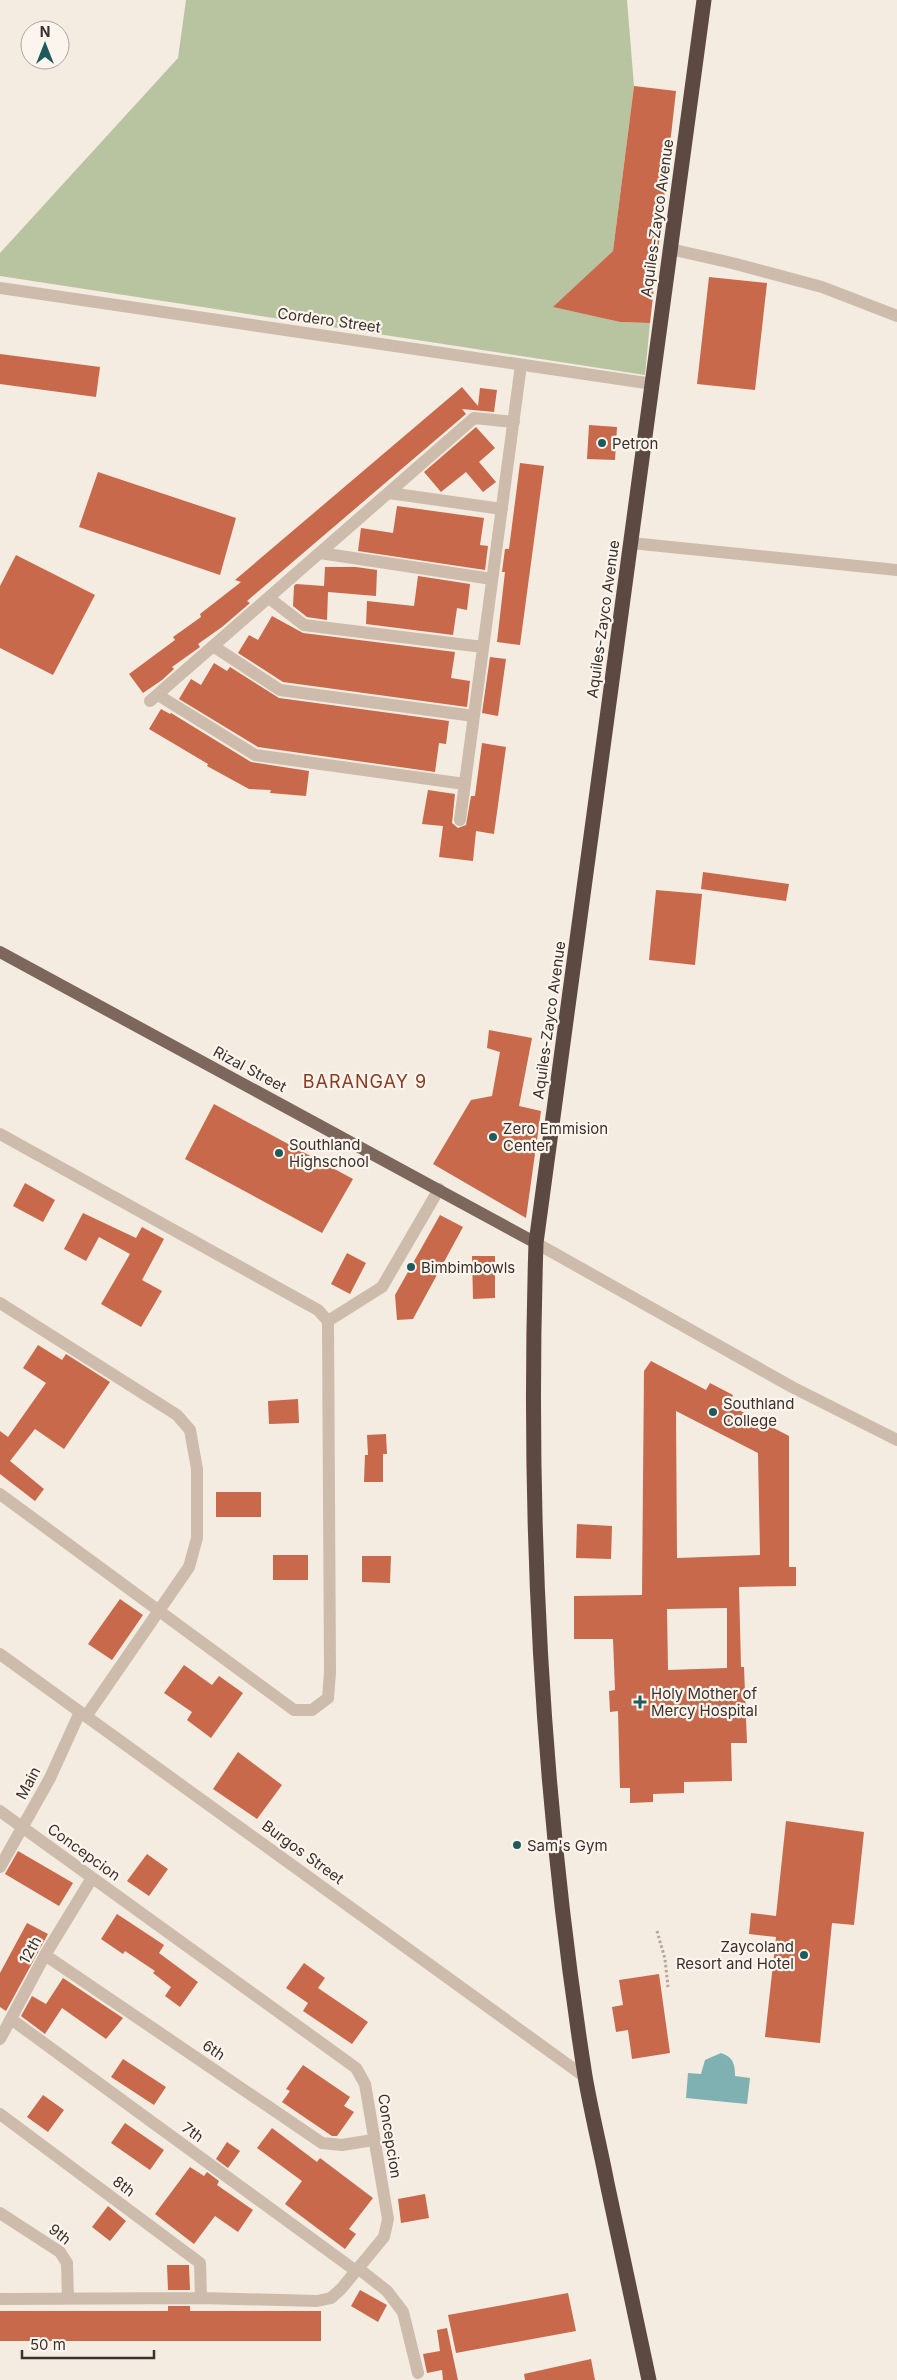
<svg xmlns="http://www.w3.org/2000/svg" width="897" height="2380" font-family="Inter,sans-serif">
	<rect width="100%" height="100%" fill="#f4ebe1"/>
	<path fill="#b8c4a0" d="M 186,0 L 627,0 L 634,86 L 613,251 L 554,307 L 620,322 L 650,323 L 645,375 L 0,276 L 0,253 L 178,58 Z"/>
	<path fill="#7fb0b2" d="M 721,2053 C 733,2057 735,2064 735,2076 L 750,2078 L 747,2104 L 686,2098 L 688,2073 L 701,2074 L 705,2060 Z"/>
	<path fill="#c8694b" fill-rule="evenodd" d="M 634,86 L 676,91 L 650,323 L 620,322 L 553,307 L 613,251 Z
		M 709,277 L 767,283 L 755,390 L 697,384 Z
		M 0,354 L 100,367 L 96,397 L 0,384 Z
		M 462,387 L 478,406 L 480,388 L 497,390 L 494,412 L 462,409 L 466,414 L 247,601 L 250,603 L 222,627 L 198,644 L 200,647 L 172,667 L 174,669 L 162,680 L 143,693 L 129,674 L 175,640 L 173,637 L 201,617 L 200,614 L 241,582 L 235,580 Z
		M 589,425 L 617,427 L 615,460 L 587,459 Z
		M 476,427 L 495,448 L 479,462 L 496,482 L 483,492 L 466,472 L 441,492 L 424,472 Z
		M 520,463 L 544,466 L 520,645 L 497,642 L 505,572 L 502,572 L 505,549 L 509,549 Z
		M 98,472 L 236,518 L 220,575 L 79,527 Z
		M 397,506 L 484,518 L 480,545 L 488,546 L 485,570 L 358,551 L 361,528 L 393,533 Z
		M 16,555 L 95,595 L 53,675 L 0,648 L 0,586 Z
		M 325,567 L 356,567 L 377,570 L 376,596 L 328,592 L 327,620 L 307,617 L 293,606 L 294,586 L 296,584 L 324,586 Z
		M 418,576 L 470,584 L 467,610 L 457,608 L 453,635 L 366,624 L 367,601 L 414,606 Z
		M 272,616 L 303,633 L 455,652 L 451,678 L 470,681 L 467,707 L 283,682 L 238,653 L 249,635 L 258,640 Z
		M 490,657 L 506,659 L 498,716 L 482,713 Z
		M 214,663 L 227,671 L 230,667 L 279,698 L 449,721 L 446,744 L 439,743 L 435,772 L 258,747 L 179,699 L 191,679 L 201,685 Z
		M 161,709 L 170,714 L 171,713 L 251,762 L 309,771 L 306,796 L 270,793 L 271,790 L 249,789 L 207,766 L 208,764 L 149,729 Z
		M 482,743 L 506,747 L 494,834 L 476,831 L 473,861 L 439,857 L 443,826 L 422,824 L 428,790 L 455,794 L 452,823 L 458,828 L 466,825 L 471,796 L 475,796 Z
		M 703,872 L 789,884 L 786,901 L 701,889 Z
		M 656,890 L 702,894 L 695,965 L 649,960 Z
		M 489,1030 L 532,1038 L 519,1106 L 541,1111 L 526,1218 L 433,1164 L 471,1100 L 492,1096 L 500,1052 L 487,1048 Z
		M 214,1104 L 353,1179 L 322,1233 L 185,1159 Z
		M 25,1183 L 55,1200 L 43,1222 L 13,1206 Z
		M 83,1213 L 136,1238 L 142,1227 L 164,1239 L 142,1280 L 162,1291 L 141,1327 L 101,1304 L 130,1254 L 99,1237 L 86,1261 L 64,1249 Z
		M 440,1215 L 463,1227 L 413,1319 L 397,1320 L 395,1295 Z
		M 347,1253 L 366,1263 L 350,1294 L 331,1284 Z
		M 472,1256 L 495,1256 L 495,1298 L 473,1299 Z
		M 38,1345 L 62,1360 L 66,1354 L 110,1382 L 64,1449 L 35,1429 L 10,1461 L 44,1489 L 35,1501 L 0,1474 L 0,1431 L 8,1437 L 46,1383 L 23,1368 Z
		M 651,1361 L 706,1390 L 710,1383 L 733,1395 L 729,1405 L 789,1436 L 789,1567 L 796,1567 L 796,1586 L 739,1587 L 741,1667 L 744,1667 L 747,1743 L 731,1743 L 732,1781 L 684,1782 L 684,1793 L 653,1794 L 653,1802 L 630,1803 L 630,1788 L 620,1788 L 618,1711 L 610,1712 L 609,1691 L 615,1690 L 613,1639 L 574,1639 L 574,1596 L 642,1595 L 644,1371 ZM 676,1411 L 758,1453 L 760,1555 L 677,1558 ZM 727,1608 L 727,1668 L 668,1670 L 667,1609 Z
		M 298,1399 L 299,1423 L 269,1424 L 268,1401 Z
		M 386,1434 L 387,1454 L 383,1454 L 383,1482 L 364,1482 L 365,1455 L 368,1455 L 367,1435 Z
		M 216,1492 L 261,1492 L 261,1517 L 216,1517 Z
		M 577,1524 L 612,1526 L 611,1559 L 576,1558 Z
		M 273,1555 L 308,1555 L 308,1580 L 273,1580 Z
		M 362,1556 L 391,1556 L 390,1583 L 362,1582 Z
		M 120,1599 L 143,1615 L 112,1660 L 88,1644 Z
		M 184,1665 L 212,1685 L 219,1676 L 243,1693 L 211,1738 L 187,1720 L 192,1712 L 164,1693 Z
		M 238,1752 L 282,1785 L 257,1819 L 213,1789 Z
		M 786,1821 L 864,1832 L 854,1925 L 832,1923 L 820,2043 L 765,2037 L 776,1937 L 749,1934 L 751,1913 L 776,1916 Z
		M 18,1851 L 73,1883 L 59,1906 L 5,1874 Z
		M 147,1854 L 168,1869 L 149,1896 L 127,1881 Z
		M 117,1914 L 164,1945 L 159,1953 L 198,1982 L 180,2007 L 165,1996 L 171,1987 L 153,1973 L 155,1971 L 125,1951 L 123,1954 L 101,1939 Z
		M 27,1923 L 48,1934 L 6,2011 L 0,2007 L 0,1973 Z
		M 304,1963 L 325,1978 L 318,1988 L 368,2022 L 352,2044 L 303,2011 L 308,2003 L 286,1988 Z
		M 659,1974 L 670,2053 L 632,2059 L 628,2030 L 616,2032 L 612,2007 L 623,2005 L 619,1980 Z
		M 63,1978 L 123,2018 L 106,2039 L 62,2008 L 45,2034 L 21,2016 L 32,1996 L 46,2004 Z
		M 123,2059 L 166,2087 L 154,2105 L 111,2077 Z
		M 303,2065 L 350,2097 L 344,2106 L 354,2112 L 337,2136 L 332,2136 L 282,2102 L 290,2091 L 286,2089 Z
		M 43,2095 L 64,2110 L 48,2132 L 27,2117 Z
		M 125,2123 L 164,2150 L 150,2170 L 111,2143 Z
		M 272,2128 L 317,2162 L 320,2158 L 373,2198 L 349,2229 L 356,2234 L 345,2249 L 285,2204 L 302,2181 L 257,2148 Z
		M 227,2142 L 240,2151 L 228,2168 L 216,2159 Z
		M 190,2167 L 204,2176 L 207,2172 L 219,2181 L 217,2185 L 253,2210 L 238,2232 L 215,2216 L 194,2244 L 155,2214 Z
		M 425,2194 L 429,2218 L 401,2223 L 398,2199 Z
		M 108,2206 L 126,2221 L 110,2241 L 92,2227 Z
		M 167,2265 L 189,2265 L 190,2290 L 168,2290 Z
		M 360,2290 L 387,2305 L 378,2322 L 351,2306 Z
		M 568,2293 L 576,2331 L 456,2353 L 448,2315 Z
		M 168,2306 L 190,2306 L 190,2311 L 321,2311 L 321,2341 L 0,2341 L 0,2311 L 168,2311 Z
		M 447,2328 L 455,2366 L 458,2380 L 443,2380 L 442,2370 L 427,2373 L 423,2354 L 440,2351 L 437,2330 Z
		M 591,2359 L 595,2380 L 525,2380 L 524,2374 Z"/>
	<g fill="none" stroke-linecap="round" stroke-linejoin="round">
		<path stroke="#b9a596" stroke-width="3" stroke-dasharray="2.5 2.5" stroke-linecap="butt" d="M 657,1931 L 665,1959 L 668,1987"/>
		<path stroke="#cdbbac" stroke-width="12" d="M 670,249 L 732,263 L 822,287 L 897,316
			M 0,288 L 653,384
			M 389,493 L 502,509
			M 631,543 L 897,570
			M 320,553 L 492,579
			M 269,598 L 304,625 L 483,647
			M 213,646 L 280,690 L 474,716
			M 158,695 L 255,755 L 465,784
			M 150,701 L 474,418 L 514,422
			M 460,820 L 521,365
			M 0,1134 L 318,1310 L 328,1321 L 330,1672 L 328,1698 L 312,1710 L 294,1710 L 0,1494
			M 536,1243 L 792,1387 L 897,1440
			M 0,1303 L 177,1415 L 190,1430 L 197,1469 L 197,1538 L 189,1567 L 87,1715
			M 328,1321 L 382,1287 L 439,1189
			M 0,1654 L 585,2077
			M 0,1811 L 356,2068 L 365,2084 L 388,2219 L 384,2237 L 341,2289 L 331,2298 L 317,2301 L 201,2298 L 0,2299
			M 0,1867 L 50,1778 L 80,1712
			M 45,1955 L 322,2143 L 342,2145 L 373,2140
			M 11,2019 L 356,2271
			M 0,2039 L 45,1955 L 92,1878
			M 0,2114 L 200,2263 L 201,2298
			M 0,2213 L 60,2252 L 67,2263 L 68,2299
			M 359,2269 L 387,2291 L 403,2312 L 418,2373"/>
		<path stroke="#7d675c" stroke-width="12" d="M 0,952 L 536,1243"/>
		<path stroke="#5c4a42" stroke-width="15" d="M 649,2380 C 635,2314 621,2248 607,2183 C 600,2147 591,2111 585,2076 C 542,1801 527,1521 536,1243 L 704,0"/>
	</g>
	<g fill="#1f5a5e" stroke="#fbf5ee" stroke-width="2">
		<circle cx="602" cy="443" r="5"/>
		<circle cx="493" cy="1137" r="5"/>
		<circle cx="279" cy="1153" r="5"/>
		<circle cx="411" cy="1267" r="5"/>
		<circle cx="713" cy="1412" r="5"/>
		<path d="M637.5 1694.5h5v5h5v5h-5v5h-5v-5h-5v-5h5z"/>
		<circle cx="517" cy="1845" r="5"/>
		<circle cx="804" cy="1955" r="5"/>
	</g>
	<g text-anchor="middle" dominant-baseline="central" stroke-width="4.5" stroke-linejoin="round" paint-order="stroke">
		<g font-size="15" fill="#3b302b" stroke="#fbf5ee">
			<text transform="translate(657 218) rotate(-82)">Aquiles-Zayco Avenue</text>
			<text transform="translate(329 320) rotate(8)">Cordero Street</text>
			<text transform="translate(603 619) rotate(-82)">Aquiles-Zayco Avenue</text>
			<text transform="translate(549 1020) rotate(-82)">Aquiles-Zayco Avenue</text>
			<text transform="translate(250 1069) rotate(28)">Rizal Street</text>
			<text transform="translate(28 1783) rotate(-62)">Main</text>
			<text transform="translate(84 1852) rotate(36)">Concepcion</text>
			<text transform="translate(303 1852) rotate(36)">Burgos Street</text>
			<text transform="translate(30 1950) rotate(-61)">12th</text>
			<text transform="translate(214 2050) rotate(34)">6th</text>
			<text transform="translate(193 2132) rotate(36)">7th</text>
			<text transform="translate(390 2136) rotate(81)">Concepcion</text>
			<text transform="translate(124 2186) rotate(37)">8th</text>
			<text transform="translate(60 2234) rotate(38)">9th</text>
		</g>
		<g font-size="15" fill="#3b302b" stroke="#fbf5ee" text-anchor="start">
			<text x="612" y="443">Petron</text>
			<text x="503" y="1128">Zero Emmision<tspan x="503" dy="17">Center</tspan></text>
			<text x="289" y="1144">Southland<tspan x="289" dy="17">Highschool</tspan></text>
			<text x="421" y="1267">Bimbimbowls</text>
			<text x="723" y="1403">Southland<tspan x="723" dy="17">College</tspan></text>
			<text x="651" y="1693">Holy Mother of<tspan x="651" dy="17">Mercy Hospital</tspan></text>
			<text x="527" y="1845">Sam's Gym</text>
			<text x="794" y="1946" text-anchor="end">Zaycoland<tspan x="794" dy="17">Resort and Hotel</tspan></text>
		</g>
		<g font-size="18" letter-spacing="1" fill="#8c3b22" stroke="#fbf5ee">
			<text x="365" y="1081">BARANGAY 9</text>
		</g>
	</g>
	<g transform="translate(45 45)"><circle r="24" fill="#fbf5ee" stroke="#aea6a0"/>
	<path d="M0-4L9 19L0 12L-9 19Z" fill="#1f5a5e"/>
	<text y="-8" font-size="14" font-weight="bold" text-anchor="middle" fill="#3b302b">N</text>
	</g>
	<path d="M22 2350v8h132v-8" fill="none" stroke="#3b302b" stroke-width="2.5"/>
	<text x="30" y="2350" font-size="15" fill="#3b302b" stroke="#fbf5ee" stroke-width="4" paint-order="stroke">50 m</text>
</svg>
